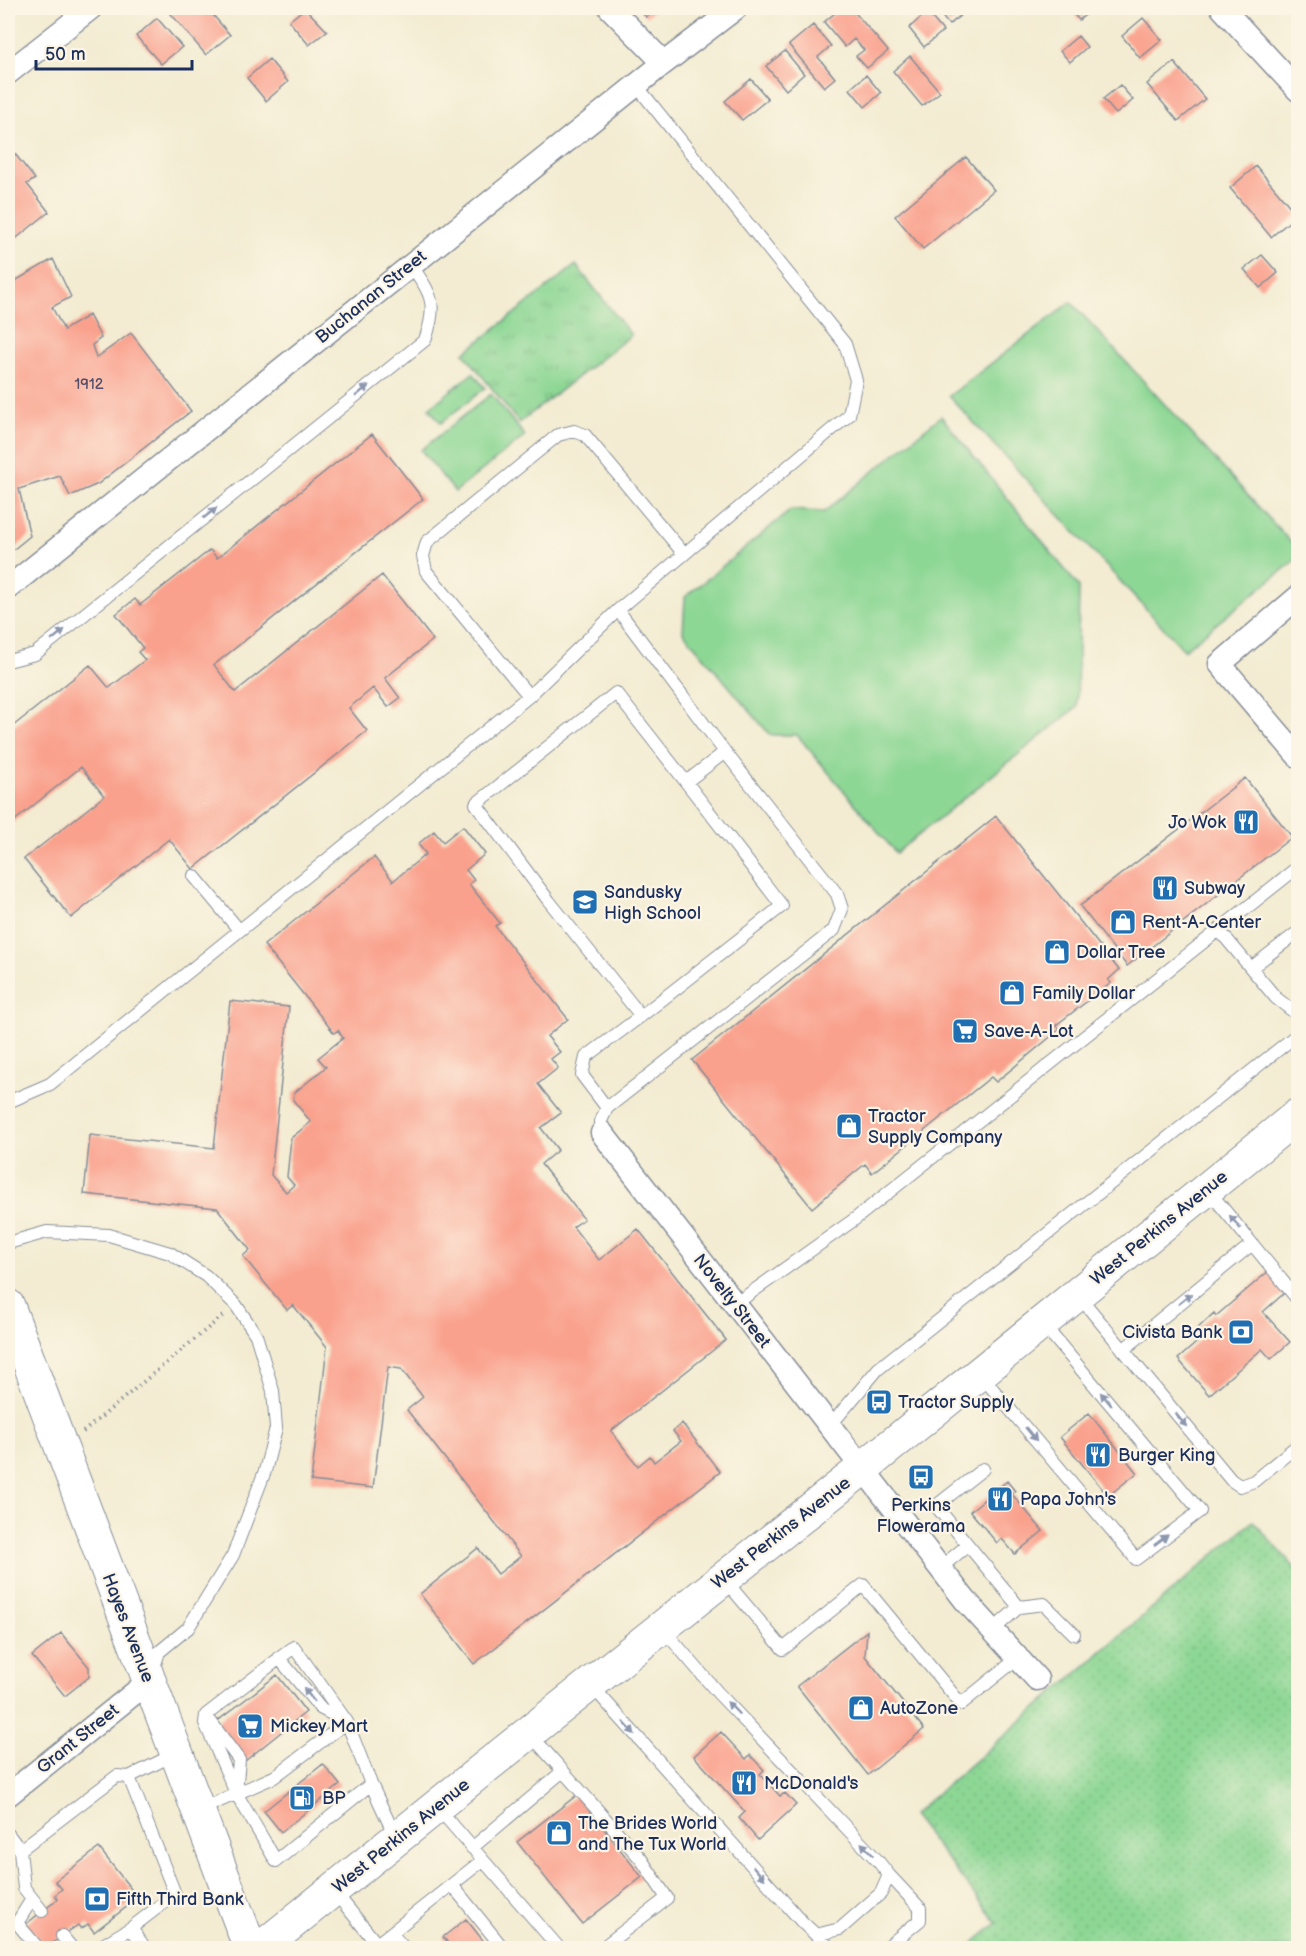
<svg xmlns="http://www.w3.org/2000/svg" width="1306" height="1956" font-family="'Balsamiq Sans',sans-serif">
	<defs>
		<pattern id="grass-dots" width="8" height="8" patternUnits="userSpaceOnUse" patternTransform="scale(1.5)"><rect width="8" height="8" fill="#8dd794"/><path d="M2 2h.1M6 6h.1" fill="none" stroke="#79b982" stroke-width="1.8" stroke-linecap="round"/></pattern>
		<pattern id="park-tufts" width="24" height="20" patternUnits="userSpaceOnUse" patternTransform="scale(1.5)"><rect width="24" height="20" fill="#8dd794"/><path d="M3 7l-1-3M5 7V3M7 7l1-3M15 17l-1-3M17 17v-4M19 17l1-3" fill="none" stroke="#79b982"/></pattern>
	</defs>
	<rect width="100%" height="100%" fill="#fcf5e5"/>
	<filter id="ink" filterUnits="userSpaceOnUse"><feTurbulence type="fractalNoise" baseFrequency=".0167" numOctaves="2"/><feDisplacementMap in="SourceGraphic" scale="12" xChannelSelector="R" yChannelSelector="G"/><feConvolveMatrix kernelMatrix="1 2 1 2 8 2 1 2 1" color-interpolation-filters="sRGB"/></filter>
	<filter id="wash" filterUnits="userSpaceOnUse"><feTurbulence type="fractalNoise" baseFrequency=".008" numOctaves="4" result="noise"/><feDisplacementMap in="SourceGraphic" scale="24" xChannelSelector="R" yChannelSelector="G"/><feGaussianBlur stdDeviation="1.35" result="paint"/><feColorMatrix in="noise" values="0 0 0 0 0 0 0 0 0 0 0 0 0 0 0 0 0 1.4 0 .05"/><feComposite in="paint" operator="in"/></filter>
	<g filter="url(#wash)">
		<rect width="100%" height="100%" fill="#f3ecd2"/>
		<path fill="url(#grass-dots)" stroke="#548379" stroke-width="1.5" d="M 1253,1521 L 1298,1571 L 1298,1948 L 967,1948 L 997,1923 L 912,1815 Z"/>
		<path fill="url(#park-tufts)" stroke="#548379" stroke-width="1.5" d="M 576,265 L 631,335 L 519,423 L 464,353 Z
			M 473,373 L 485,388 L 441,423 L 429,408 Z"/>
		<path fill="#8dd794" stroke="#548379" stroke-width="1.5" d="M 1071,302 L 1298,550 L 1298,558 L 1184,650 L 949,396 Z
			M 491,394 L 525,436 L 455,492 L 421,450 Z
			M 941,416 L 1079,587 L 1077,707 L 896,853 L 797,735 L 770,735 L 683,632 L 685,597 L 791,510 L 824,512 Z"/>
		<g id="blocks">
			<path fill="#f9a18d" d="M 166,8 L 207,8 L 230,35 L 206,55 Z
				M 305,8 L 327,31 L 309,45 L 289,21 Z
				M 638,8 L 657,8 L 646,17 Z
				M 841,8 L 851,8 L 888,51 L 867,68 L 856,56 L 864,50 L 854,39 L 845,47 L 824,22 Z
				M 935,8 L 966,8 L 968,9 L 949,25 Z
				M 1068,8 L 1094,8 L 1079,20 Z
				M 927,12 L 943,31 L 924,47 L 909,28 Z
				M 157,18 L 182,47 L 161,64 L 136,36 Z
				M 1143,18 L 1162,40 L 1140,58 L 1122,36 Z
				M 813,25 L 831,46 L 818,57 L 835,78 L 824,87 L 789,45 Z
				M 1078,36 L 1087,47 L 1070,62 L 1060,51 Z
				M 785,51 L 804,74 L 786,90 L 766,66 Z
				M 910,56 L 940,92 L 922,106 L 893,71 Z
				M 269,59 L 288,82 L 266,101 L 247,78 Z
				M 1174,62 L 1205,99 L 1178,121 L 1147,84 Z
				M 866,75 L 881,93 L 865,107 L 850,89 Z
				M 751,79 L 768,99 L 742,120 L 725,101 Z
				M 1120,85 L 1133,100 L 1116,114 L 1103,99 Z
				M 11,149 L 35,179 L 27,184 L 49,212 L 8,245 L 8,152 Z
				M 966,157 L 994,190 L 923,249 L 895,216 Z
				M 1256,166 L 1297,215 L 1271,237 L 1230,188 Z
				M 1262,255 L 1278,273 L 1260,288 L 1244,269 Z
				M 53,259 L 71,297 L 52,307 L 64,330 L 89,315 L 101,338 L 92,345 L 96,358 L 131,333 L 191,411 L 98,484 L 70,496 L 60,476 L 19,489 L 30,536 L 8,554 L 8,285 Z
				M 372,434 L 423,499 L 214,665 L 235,692 L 382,575 L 433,640 L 385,678 L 400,698 L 388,707 L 373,688 L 349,708 L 367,731 L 193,869 L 169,839 L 71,918 L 24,859 L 104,796 L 81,767 L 8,826 L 8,730 L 90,665 L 109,688 L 145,660 L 138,652 L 143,648 L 116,614 L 135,599 L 140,605 L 210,550 L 217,558 Z
				M 1245,778 L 1292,837 L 1127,966 L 1080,906 Z
				M 996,816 L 1119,970 L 1108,980 L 1111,983 L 1056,1025 L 1060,1029 L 996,1082 L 991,1077 L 872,1173 L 865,1164 L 812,1208 L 692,1060 Z
				M 463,826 L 485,854 L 466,870 L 474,880 L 469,884 L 500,923 L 495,926 L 568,1019 L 547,1036 L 560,1052 L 551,1059 L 558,1068 L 538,1084 L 561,1113 L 541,1128 L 558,1150 L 541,1164 L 584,1219 L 573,1227 L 599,1260 L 638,1229 L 726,1340 L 611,1431 L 638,1466 L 650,1456 L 654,1462 L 681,1441 L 673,1431 L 682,1423 L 720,1472 L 474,1664 L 420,1594 L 478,1548 L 498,1574 L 521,1556 L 407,1410 L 423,1397 L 401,1369 L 388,1367 L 373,1488 L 311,1481 L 327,1347 L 293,1305 L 287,1310 L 264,1282 L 243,1256 L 250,1250 L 217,1208 L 84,1194 L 90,1135 L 214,1148 L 230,1001 L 289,1007 L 271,1175 L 286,1192 L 294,1185 L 287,1177 L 291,1138 L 311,1122 L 293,1100 L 294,1093 L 326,1067 L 318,1058 L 343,1038 L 338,1030 L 334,1033 L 264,945 L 374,857 L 393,881 L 426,854 L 418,844 L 434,831 L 443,842 Z
				M 1271,1269 L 1289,1289 L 1263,1312 L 1290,1342 L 1271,1359 L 1262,1349 L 1209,1395 L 1178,1359 L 1204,1336 L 1198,1328 L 1214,1313 L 1216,1316 Z
				M 1089,1413 L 1137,1473 L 1108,1496 L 1060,1437 Z
				M 1007,1481 L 1015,1491 L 1012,1494 L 1043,1531 L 1015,1554 L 1002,1539 L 997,1543 L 970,1511 Z
				M 867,1631 L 865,1656 L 924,1729 L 868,1775 L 797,1686 Z
				M 61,1633 L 89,1667 L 89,1677 L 65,1696 L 32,1656 Z
				M 277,1675 L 306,1712 L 245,1761 L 215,1723 Z
				M 721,1732 L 746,1759 L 750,1755 L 764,1770 L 760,1774 L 780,1796 L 785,1793 L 796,1805 L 758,1840 L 739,1818 L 745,1812 L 694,1756 Z
				M 323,1764 L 340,1785 L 281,1832 L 264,1811 Z
				M 577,1795 L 642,1877 L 582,1924 L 517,1842 Z
				M 99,1848 L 138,1898 L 94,1932 L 88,1924 L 81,1929 L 78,1925 L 45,1948 L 26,1924 L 58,1899 L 55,1895 L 62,1889 L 55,1881 Z
				M 466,1919 L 489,1948 L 452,1948 L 443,1937 Z"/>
		</g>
	</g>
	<g filter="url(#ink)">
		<use href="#blocks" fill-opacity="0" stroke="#878e98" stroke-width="1.5"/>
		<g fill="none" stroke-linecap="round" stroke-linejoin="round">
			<defs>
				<path id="service" d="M 8,661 L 35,654 L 425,340 C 438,304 432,295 411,265
					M 529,696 L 426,571 L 423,556 L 427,542 L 558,435 L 574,431 L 585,435 L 684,554
					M 194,876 L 239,930
					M 1219,930 L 1276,998 L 1298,1015
					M 1251,968 L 1298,932
					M 641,1016 L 782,906 L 686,782
					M 8,1102 L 50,1084 L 529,696 L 618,610 L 849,415 L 856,380 L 845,344 L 636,85
					M 607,1108 L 582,1075 L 586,1057 L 641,1016 L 549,901 L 476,804 L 616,693 L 686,782 L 725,752
					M 602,1133 L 601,1121 L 607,1108 L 834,930 L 842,909 L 837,894 L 725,752 L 618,610
					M 1208,1190 L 1298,1300
					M 8,1243 L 47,1232 L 109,1235 L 170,1253 L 206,1276 L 236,1305 L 256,1335 L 273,1391 L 276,1428 L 265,1471 L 233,1555 L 188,1628 L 159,1652 L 153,1670
					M 1078,1295 L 1231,1480 L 1240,1486 L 1254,1481 L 1298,1445
					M 735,1304 L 855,1219 L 1298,867
					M 1123,1350 L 1252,1244
					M 980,1374 L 1136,1559 L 1200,1511 L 1042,1323
					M 829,1427 L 878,1369 L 1298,1034
					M 983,1469 L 936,1506 L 1019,1607 L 993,1630
					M 940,1568 L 968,1545
					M 724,1579 L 783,1649 L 863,1585 L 961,1704 L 1018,1658
					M 1019,1607 L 1044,1604 L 1074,1634
					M 591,1685 L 803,1923 L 816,1935 L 840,1929 L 881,1893 L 889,1875 L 878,1861 L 718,1693 L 663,1629
					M 208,1718 L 239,1760 L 236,1792
					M 530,1734 L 641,1859 L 667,1898 L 602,1948
					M 129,1777 L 175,1754
					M 371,1784 L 276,1861 L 236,1793 L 205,1723 L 206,1715 L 294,1647 L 347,1722 L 371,1784 L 396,1838
					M 438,1808 L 559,1948
					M 199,1810 L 274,1777 L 347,1722 L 320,1708 L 279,1658
					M 8,1834 L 20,1850 L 117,1776 L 129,1777 L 175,1894 L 131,1928 L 145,1948
					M 472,1848 L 563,1771
					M 20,1850 L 24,1888 L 42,1911
					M 452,1885 L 503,1948
					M 334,1891 L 377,1944 L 483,1860
					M 32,1899 L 17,1923 L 38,1948
					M 391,1933 L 404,1948
					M 816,1935 L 830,1948
					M 62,1936 L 72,1948
					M 98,1948 L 131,1928
					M 886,1948 L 920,1920 L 920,1908 L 889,1875"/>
				<path id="minor" d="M 610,8 L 664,63
					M 1222,8 L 1298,90
					M 8,73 L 91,8
					M 8,588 L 664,63 L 736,8
					M 1298,597 L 1220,664 L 1298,756
					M 602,1133 L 965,1600 L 1037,1679
					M 8,1795 L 148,1682"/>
				<path id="secondary" d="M 261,1948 L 488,1765 L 862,1469 L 1298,1115"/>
				<path id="primary" d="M 8,1306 L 250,1948"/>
			</defs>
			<use href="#service" stroke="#878e98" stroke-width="14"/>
			<use href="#minor" stroke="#878e98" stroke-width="25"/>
			<use href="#secondary" stroke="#878e98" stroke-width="35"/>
			<use href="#primary" stroke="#878e98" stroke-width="35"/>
			<path stroke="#878e98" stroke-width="4" stroke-dasharray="1.5 4.5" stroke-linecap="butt" d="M 83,1432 L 225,1314"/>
			<use href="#service" stroke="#fff" stroke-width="12"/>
			<use href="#minor" stroke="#fff" stroke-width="22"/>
			<use href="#secondary" stroke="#fff" stroke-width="33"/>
			<use href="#primary" stroke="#fff" stroke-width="33"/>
		</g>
		<defs><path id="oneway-solid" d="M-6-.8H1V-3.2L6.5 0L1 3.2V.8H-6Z" transform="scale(1.5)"/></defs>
		<g fill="#8d97ae">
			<use href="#oneway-solid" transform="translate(362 391) rotate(-39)"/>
			<use href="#oneway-solid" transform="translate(210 513) rotate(-39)"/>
			<use href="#oneway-solid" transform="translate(58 635) rotate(-39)"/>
			<use href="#oneway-solid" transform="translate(1235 1222) rotate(-129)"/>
			<use href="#oneway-solid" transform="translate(1185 1299) rotate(-39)"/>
			<use href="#oneway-solid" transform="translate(1106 1399) rotate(-130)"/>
			<use href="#oneway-solid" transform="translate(1181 1420) rotate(50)"/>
			<use href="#oneway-solid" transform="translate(1031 1434) rotate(50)"/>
			<use href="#oneway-solid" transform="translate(1161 1540) rotate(-37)"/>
			<use href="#oneway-solid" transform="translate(309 1695) rotate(-129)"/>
			<use href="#oneway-solid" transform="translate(733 1708) rotate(-134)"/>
			<use href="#oneway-solid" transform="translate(629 1728) rotate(48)"/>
			<use href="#oneway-solid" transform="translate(867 1849) rotate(-134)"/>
			<use href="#oneway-solid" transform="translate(759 1873) rotate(48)"/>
		</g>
	</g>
	<defs>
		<symbol id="restaurant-square" viewBox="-11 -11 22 22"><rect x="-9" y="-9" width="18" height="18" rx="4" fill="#1f6fb2" stroke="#fcf5e5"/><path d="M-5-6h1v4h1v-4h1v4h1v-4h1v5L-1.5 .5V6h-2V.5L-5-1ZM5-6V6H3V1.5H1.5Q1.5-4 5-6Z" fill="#fff"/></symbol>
		<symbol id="school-square" viewBox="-11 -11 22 22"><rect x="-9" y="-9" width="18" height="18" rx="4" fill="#1f6fb2" stroke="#fcf5e5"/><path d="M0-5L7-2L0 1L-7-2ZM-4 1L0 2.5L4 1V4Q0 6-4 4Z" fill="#fff"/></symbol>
		<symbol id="shop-square" viewBox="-11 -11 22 22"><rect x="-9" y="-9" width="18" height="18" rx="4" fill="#1f6fb2" stroke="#fcf5e5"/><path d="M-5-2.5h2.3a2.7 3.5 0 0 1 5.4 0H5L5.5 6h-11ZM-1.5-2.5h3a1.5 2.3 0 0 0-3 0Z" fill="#fff"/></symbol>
		<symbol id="supermarket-square" viewBox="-11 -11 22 22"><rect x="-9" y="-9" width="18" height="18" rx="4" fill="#1f6fb2" stroke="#fcf5e5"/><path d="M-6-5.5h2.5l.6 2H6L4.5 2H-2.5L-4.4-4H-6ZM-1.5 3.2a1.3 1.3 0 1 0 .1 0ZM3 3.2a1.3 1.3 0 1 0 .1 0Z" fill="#fff"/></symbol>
		<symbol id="bank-square" viewBox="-11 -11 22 22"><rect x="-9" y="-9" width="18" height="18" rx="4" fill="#1f6fb2" stroke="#fcf5e5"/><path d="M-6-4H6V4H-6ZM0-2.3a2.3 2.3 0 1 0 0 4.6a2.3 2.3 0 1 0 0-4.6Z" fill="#fff"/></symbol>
		<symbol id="bus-square" viewBox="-11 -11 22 22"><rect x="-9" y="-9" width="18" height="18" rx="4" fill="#1f6fb2" stroke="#fcf5e5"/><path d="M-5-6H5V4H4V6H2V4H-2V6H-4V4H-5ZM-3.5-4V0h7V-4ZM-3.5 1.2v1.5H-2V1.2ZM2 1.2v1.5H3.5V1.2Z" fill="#fff"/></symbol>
		<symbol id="fuel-square" viewBox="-11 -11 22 22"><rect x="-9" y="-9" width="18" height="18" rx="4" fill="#1f6fb2" stroke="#fcf5e5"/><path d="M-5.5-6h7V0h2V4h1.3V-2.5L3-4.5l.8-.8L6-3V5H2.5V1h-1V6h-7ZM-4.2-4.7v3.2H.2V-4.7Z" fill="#fff"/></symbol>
	</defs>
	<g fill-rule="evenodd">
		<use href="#restaurant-square" x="1231" y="807" width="30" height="30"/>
		<use href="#restaurant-square" x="1150" y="873" width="30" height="30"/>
		<use href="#school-square" x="570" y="887" width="30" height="30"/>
		<use href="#shop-square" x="1108" y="907" width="30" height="30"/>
		<use href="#shop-square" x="1042" y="937" width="30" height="30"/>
		<use href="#shop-square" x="997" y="978" width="30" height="30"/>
		<use href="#supermarket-square" x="950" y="1016" width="30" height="30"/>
		<use href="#shop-square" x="834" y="1111" width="30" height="30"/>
		<use href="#bank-square" x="1226" y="1317" width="30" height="30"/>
		<use href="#bus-square" x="864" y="1387" width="30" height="30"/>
		<use href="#restaurant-square" x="1083" y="1440" width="30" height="30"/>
		<use href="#bus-square" x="906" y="1462" width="30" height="30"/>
		<use href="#restaurant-square" x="985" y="1484" width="30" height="30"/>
		<use href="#shop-square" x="846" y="1693" width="30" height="30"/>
		<use href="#supermarket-square" x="235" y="1711" width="30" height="30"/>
		<use href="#restaurant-square" x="729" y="1768" width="30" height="30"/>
		<use href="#fuel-square" x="287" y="1783" width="30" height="30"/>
		<use href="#shop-square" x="544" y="1818" width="30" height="30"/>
		<use href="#bank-square" x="82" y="1884" width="30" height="30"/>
	</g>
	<g text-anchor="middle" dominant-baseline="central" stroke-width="4.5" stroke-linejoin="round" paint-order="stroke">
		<g font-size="15" fill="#524c6a">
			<text x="89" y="384">1912</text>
		</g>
		<g font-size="18" fill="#1b2f5e" stroke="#fcf5e5">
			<text transform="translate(371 297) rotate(-39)">Buchanan Street</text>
			<text transform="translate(1159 1228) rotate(-39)">West Perkins Avenue</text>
			<text transform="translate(732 1301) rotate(52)">Novelty Street</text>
			<text transform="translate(781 1533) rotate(-38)">West Perkins Avenue</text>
			<text transform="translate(128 1628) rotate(69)">Hayes Avenue</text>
			<text transform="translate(78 1739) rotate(-39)">Grant Street</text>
			<text transform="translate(401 1836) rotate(-39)">West Perkins Avenue</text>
		</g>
		<g font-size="18" fill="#1b2f5e" stroke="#fcf5e5" text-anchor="start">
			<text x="1226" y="822" text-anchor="end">Jo Wok</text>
			<text x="1184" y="888">Subway</text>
			<text x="604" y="892">Sandusky<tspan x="604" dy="21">High School</tspan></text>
			<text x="1142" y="922">Rent-A-Center</text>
			<text x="1076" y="952">Dollar Tree</text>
			<text x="1032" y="993">Family Dollar</text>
			<text x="984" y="1031">Save-A-Lot</text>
			<text x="868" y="1116">Tractor<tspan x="868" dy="21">Supply Company</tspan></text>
			<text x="1222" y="1332" text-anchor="end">Civista Bank</text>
			<text x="898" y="1402">Tractor Supply</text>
			<text x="1118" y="1455">Burger King</text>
			<text x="1020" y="1499">Papa John's</text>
			<text x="921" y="1505" text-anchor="middle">Perkins<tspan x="921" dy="21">Flowerama</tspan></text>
			<text x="880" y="1708">AutoZone</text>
			<text x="270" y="1726">Mickey Mart</text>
			<text x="764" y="1783">McDonald's</text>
			<text x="322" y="1798">BP</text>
			<text x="578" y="1823">The Brides World<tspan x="578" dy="21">and The Tux World</tspan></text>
			<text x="116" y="1899">Fifth Third Bank</text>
		</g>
	</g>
	<rect width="1306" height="1956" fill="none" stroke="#fcf5e5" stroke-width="30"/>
	<path d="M36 60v9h156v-9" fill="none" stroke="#1b2f5e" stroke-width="3"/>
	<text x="45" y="60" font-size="18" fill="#1b2f5e" stroke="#fcf5e5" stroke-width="4.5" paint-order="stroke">50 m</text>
</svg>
